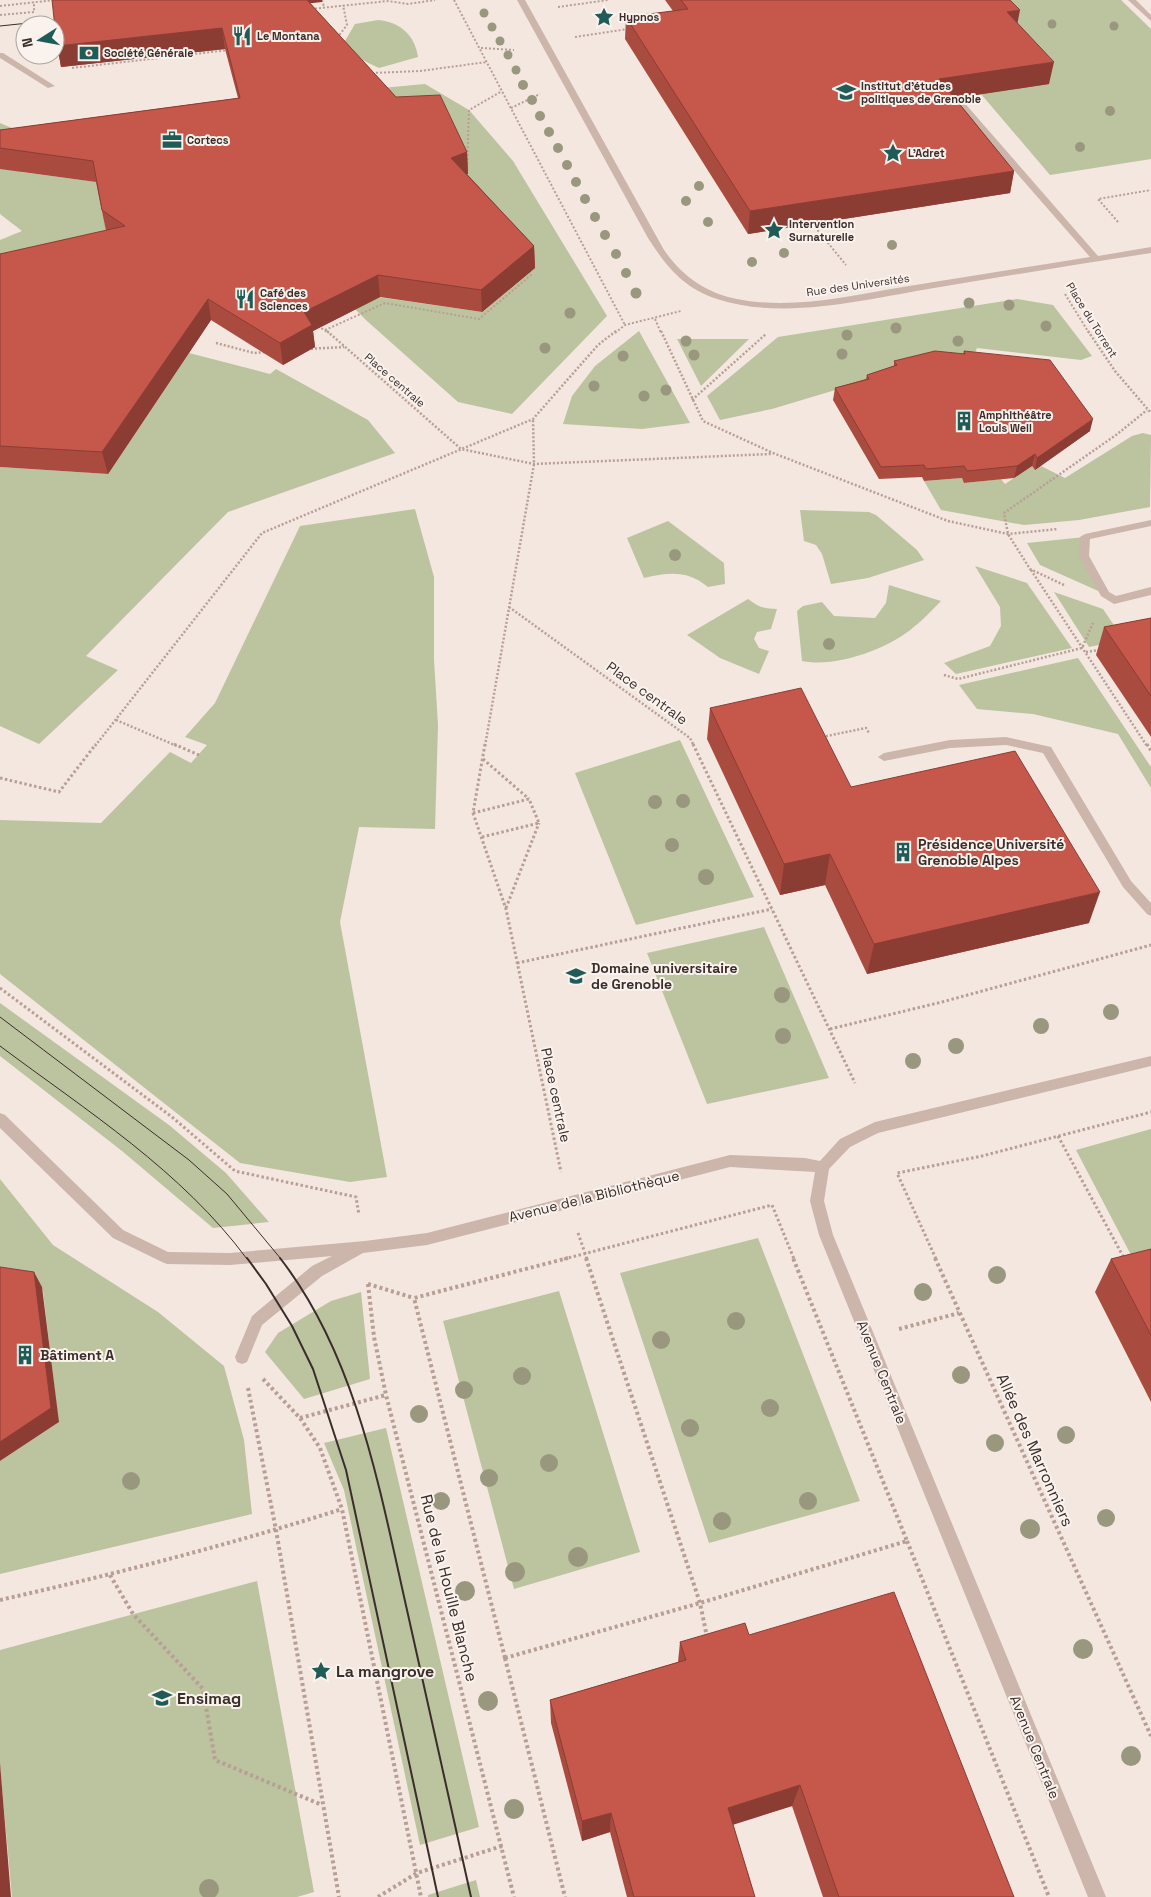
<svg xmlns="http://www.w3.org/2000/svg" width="1151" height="1897" font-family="'Space Grotesk',sans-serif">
	<rect width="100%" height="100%" fill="#f3e7e0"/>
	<path fill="#bcc39f" d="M 997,0 L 1121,0 L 1151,29 L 1151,159 L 1050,175 L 981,94 L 1048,84 Z
		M 378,20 C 400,22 415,35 418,57 L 379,68 L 358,58 L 345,41 L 355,24 Z
		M 425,84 L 469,110 L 513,161 L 607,316 L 512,414 L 458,402 L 367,321 L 355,309 L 343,292 L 482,312 L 535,268 L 452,179 L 468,174 L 371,89 Z
		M 0,123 L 12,128 L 21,172 L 97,182 L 110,253 L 0,277 L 0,240 L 22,231 L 0,214 Z
		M 1017,299 L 1053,305 L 1092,356 L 1081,360 L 977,348 L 971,363 L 892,373 L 772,409 L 720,420 L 707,396 L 778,337 Z
		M 639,331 L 690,423 L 642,429 L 563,424 L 572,396 L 595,366 Z
		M 677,339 L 749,339 L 701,386 Z
		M 189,353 L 270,374 L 276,369 L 368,420 L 395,453 L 228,512 L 86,656 L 118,670 L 39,744 L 0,726 L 0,467 L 108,474 Z
		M 1143,433 L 1151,435 L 1150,507 L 1079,520 L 1024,525 L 941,510 L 924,481 L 962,478 L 965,483 L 1001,479 L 1005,484 L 1032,466 L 1035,470 L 1041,466 L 1065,478 L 1132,436 Z
		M 415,509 L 434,577 L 434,660 L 438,725 L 435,829 L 359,827 L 340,922 L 387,1177 L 350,1182 L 240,1163 L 0,974 L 0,820 L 101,823 L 170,752 L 191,763 L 207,745 L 185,737 L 215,703 L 300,526 Z
		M 800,510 L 869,512 L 876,515 L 917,550 L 924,560 L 868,578 L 831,584 L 822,554 L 816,545 L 804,541 Z
		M 668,521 L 724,563 L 725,584 L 708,587 C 688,570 668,572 644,578 L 627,538 Z
		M 1085,537 L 1084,556 L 1105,594 L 1040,565 L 1027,543 Z
		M 975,566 L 1027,583 L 1072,648 L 956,674 L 944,663 L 990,646 L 1001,626 L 1000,607 Z
		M 889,585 L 941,601 C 932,610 924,619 915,626 C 889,649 836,668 802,661 L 797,611 L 803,606 L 822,602 L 834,616 L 875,618 L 886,603 Z
		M 1054,592 L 1103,609 L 1124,640 L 1089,647 Z
		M 748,599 C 758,607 765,609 777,609 L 771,629 L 757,632 L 754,639 L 759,648 L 769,651 L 759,674 L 720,658 L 687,635 Z
		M 1078,658 L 1151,767 L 1151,788 L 1118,734 L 1033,714 L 977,709 L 959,685 Z
		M 680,740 L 754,897 L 636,925 L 575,773 Z
		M 764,927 L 829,1078 L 707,1104 L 647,953 Z
		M 0,1003 L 169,1125 L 226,1173 L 269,1222 L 213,1228 L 122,1151 L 0,1056 Z
		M 1151,1129 L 1151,1250 L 1131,1255 L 1076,1150 Z
		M 0,1179 L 53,1245 L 158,1312 L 224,1366 L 244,1440 L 252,1514 L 0,1574 L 0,1461 L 56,1424 L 58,1418 L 43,1291 L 0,1282 Z
		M 758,1238 L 860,1501 L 709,1543 L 620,1273 Z
		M 559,1291 L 640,1552 L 514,1589 L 443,1321 Z
		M 361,1292 L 370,1379 L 304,1399 L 265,1352 L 278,1333 L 331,1301 Z
		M 386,1428 L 479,1827 L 420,1845 L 344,1490 L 324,1443 Z
		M 257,1581 L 314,1892 L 297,1897 L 12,1897 L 0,1766 L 0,1650 Z
		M 476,1880 L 480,1897 L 428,1897 L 428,1895 Z"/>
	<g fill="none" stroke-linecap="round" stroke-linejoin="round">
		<path stroke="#b89f95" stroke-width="2" stroke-dasharray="2 2" stroke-linecap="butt" d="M 322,0 L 324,7
			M 454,0 L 625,325
			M 0,6 L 55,0
			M 558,7 L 608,0
			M 311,9 L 388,1 L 408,4 L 435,0
			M 0,15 L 34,12 L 34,2
			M 575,37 L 628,29
			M 337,38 L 347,25 L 343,5
			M 481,48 L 514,50
			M 72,68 L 229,50
			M 372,73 L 420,71 L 487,62
			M 511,108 L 540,94
			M 467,168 L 469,110 L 502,91
			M 1118,222 L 1098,199 L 1151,190
			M 815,227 L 846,265
			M 1065,294 L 1089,333
			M 655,319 L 661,333
			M 318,326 L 329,333
			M 325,330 L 385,303 L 479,319 L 531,275 L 529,269
			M 615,333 L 625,325 L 681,311"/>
		<path stroke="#b89f95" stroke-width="2.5" stroke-dasharray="2 2" stroke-linecap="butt" d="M 327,331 L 461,449 L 534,464 L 771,454
			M 661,331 L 703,421 L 773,453 L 948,521 L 1008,534 L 1058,529
			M 1088,331 L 1115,371 L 1151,413
			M 216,343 L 254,353 L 266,352
			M 307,349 L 344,347
			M 692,400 L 766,334
			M 1031,570 L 1147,746
			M 1064,585 L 1030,569 L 1008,534 L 1004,513 L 1116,435 L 1147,410
			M 509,607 L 690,738 L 694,746
			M 1086,652 L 1099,650
			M 944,675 L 958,679 L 1082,648 L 1093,623
			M 116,720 L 177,746
			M 822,737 L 866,728 L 869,733
			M 95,746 L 262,533 L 533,419 L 598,345 L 616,331
			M 485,746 L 534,464 L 533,419"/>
		<path stroke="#b89f95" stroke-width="3" stroke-dasharray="2.5 2.5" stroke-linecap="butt" d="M 174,744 L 199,755
			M 485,744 L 473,813 L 506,909 L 561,1172
			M 693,744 L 855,1083
			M 1147,744 L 1151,751
			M 483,759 L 529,799
			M 0,778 L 59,792 L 96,744
			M 473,813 L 529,799 L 539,823 L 482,837
			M 506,908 L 539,823
			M 517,963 L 772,909
			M 0,988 L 172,1117 L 235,1171 L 356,1197 L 359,1215
			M 830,1029 L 942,1002 L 1151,945
			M 1058,1136 L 1124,1258
			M 578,1233 L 587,1259
			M 564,1259 L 772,1205 L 794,1259
			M 936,1259 L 897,1173 L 982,1156 L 1151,1112"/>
		<path stroke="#b89f95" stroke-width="4" stroke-dasharray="3 3" stroke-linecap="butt" d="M 586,1258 L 700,1603 L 707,1637
			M 935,1258 L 1151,1736
			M 368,1284 L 374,1337 L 386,1395 L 514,1897
			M 368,1284 L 414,1298
			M 899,1329 L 959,1313
			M 263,1379 L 300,1418 L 320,1448 L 342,1509 L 421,1897
			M 248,1388 L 276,1530 L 339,1897
			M 300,1418 L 386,1395
			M 907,1541 L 1049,1897
			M 110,1575 L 133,1614 L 203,1689 L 215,1760 L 322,1805
			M 0,1600 C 115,1574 229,1545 342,1509
			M 505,1658 L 565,1897
			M 505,1658 L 414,1298 L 568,1258
			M 505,1658 L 700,1603 L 907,1541 L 793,1258
			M 378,1897 L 417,1873 L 502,1846"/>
		<path fill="#ccb5ab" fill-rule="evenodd" d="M 517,0 L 525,0 L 664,250 C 682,276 706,293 737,299 C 792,310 849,296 903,287 C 965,277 1027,267 1090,257 L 956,104 L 956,100 L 962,100 L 1098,256 L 1151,247 L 1151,253 C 1079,264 1006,276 934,288 C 867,299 783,321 717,299 C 683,288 666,266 648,238 Z
			M 1128,0 L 1136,0 L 1151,15 L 1151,21 Z
			M 0,53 L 3,53 L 55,86 L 48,88 L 0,58 Z
			M 1151,520 L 1151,526 L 1090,539 L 1089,556 L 1109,592 L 1116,596 L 1151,587 L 1151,595 L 1114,604 L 1101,596 L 1079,556 L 1080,537 L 1085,534 Z
			M 1006,737 L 1051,747 L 1131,881 L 1151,903 L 1151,916 L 1147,914 L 1123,887 L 1043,753 L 1006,745 L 950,748 L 884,761 L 878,757 L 884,753 L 950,740 Z
			M 1151,1056 L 1151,1066 L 878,1133 L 850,1147 L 829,1169 L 824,1201 L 833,1235 L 1106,1897 L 1088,1897 L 819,1235 L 810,1201 L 815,1172 L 730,1167 L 427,1245 L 363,1253 L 322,1276 L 262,1325 L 247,1362 L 242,1364 L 237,1362 L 235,1357 L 252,1316 L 312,1266 L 332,1256 L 230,1265 L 167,1264 L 162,1262 L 113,1238 L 0,1128 L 0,1113 L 5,1115 L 123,1230 L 168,1252 L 230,1253 L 365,1241 L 427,1233 L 730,1155 L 805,1158 L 820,1161 L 840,1139 L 875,1122 Z"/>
		<path stroke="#3a2d2a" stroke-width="1" d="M 0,26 L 67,19
			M 0,1017 L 189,1160 L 227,1194 L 281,1259
			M 0,1046 C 87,1111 182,1171 247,1259"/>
		<path stroke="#3a2d2a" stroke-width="2" d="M 247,1258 L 266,1284 L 292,1326 L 313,1369 L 346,1470 L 438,1897
			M 280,1258 C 357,1357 380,1491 407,1610 C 428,1706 450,1801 471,1897"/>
	</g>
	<g fill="#99987e">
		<circle cx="484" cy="13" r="4.5"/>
		<circle cx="1052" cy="24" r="4.5"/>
		<circle cx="1114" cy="26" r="4.5"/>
		<circle cx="492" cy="27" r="4.5"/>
		<circle cx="500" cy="41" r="4.5"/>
		<circle cx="508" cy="55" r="4.5"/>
		<circle cx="516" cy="70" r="4.5"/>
		<circle cx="523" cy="85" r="5"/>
		<circle cx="532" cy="100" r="5"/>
		<circle cx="1110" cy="111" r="5"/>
		<circle cx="540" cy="116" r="5"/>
		<circle cx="549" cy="132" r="5"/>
		<circle cx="1080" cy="147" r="5"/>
		<circle cx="558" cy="148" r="5"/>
		<circle cx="567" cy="165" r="5"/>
		<circle cx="576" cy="182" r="5"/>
		<circle cx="699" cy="186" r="5"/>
		<circle cx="585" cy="199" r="5"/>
		<circle cx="686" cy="201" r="5"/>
		<circle cx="595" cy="217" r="5"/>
		<circle cx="708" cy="222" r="5"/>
		<circle cx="605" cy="235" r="5"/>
		<circle cx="892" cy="245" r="5"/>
		<circle cx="784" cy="253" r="5"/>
		<circle cx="616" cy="254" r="5"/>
		<circle cx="752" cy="262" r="5"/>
		<circle cx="626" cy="273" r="5"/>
		<circle cx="636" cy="293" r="5.5"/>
		<circle cx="969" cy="303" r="5.5"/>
		<circle cx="1009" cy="305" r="5.5"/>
		<circle cx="570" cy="313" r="5.5"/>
		<circle cx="1046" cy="326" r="5.5"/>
		<circle cx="896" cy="328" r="5.5"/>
		<circle cx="847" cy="335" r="5.5"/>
		<circle cx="686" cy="341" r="5.5"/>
		<circle cx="958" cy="341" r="5.5"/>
		<circle cx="545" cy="348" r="5.5"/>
		<circle cx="842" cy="354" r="5.5"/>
		<circle cx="694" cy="355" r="5.5"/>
		<circle cx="623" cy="356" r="5.5"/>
		<circle cx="594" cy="386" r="5.5"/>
		<circle cx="666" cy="390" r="5.5"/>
		<circle cx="644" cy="396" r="5.5"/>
		<circle cx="675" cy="555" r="6"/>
		<circle cx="829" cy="644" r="6"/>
		<circle cx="683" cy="801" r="7"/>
		<circle cx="655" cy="802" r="7"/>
		<circle cx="672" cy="845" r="7"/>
		<circle cx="706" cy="877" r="8"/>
		<circle cx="782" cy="995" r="8"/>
		<circle cx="1111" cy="1012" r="8"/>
		<circle cx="1041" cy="1026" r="8"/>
		<circle cx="783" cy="1036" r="8"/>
		<circle cx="956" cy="1046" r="8"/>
		<circle cx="913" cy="1061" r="8"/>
		<circle cx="997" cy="1275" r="9"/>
		<circle cx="923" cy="1292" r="9"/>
		<circle cx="736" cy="1321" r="9"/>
		<circle cx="661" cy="1340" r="9"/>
		<circle cx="961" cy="1375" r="9"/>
		<circle cx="522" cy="1376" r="9"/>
		<circle cx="464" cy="1390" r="9"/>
		<circle cx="770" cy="1408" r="9"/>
		<circle cx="419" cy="1414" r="9"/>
		<circle cx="690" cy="1428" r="9"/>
		<circle cx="1066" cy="1435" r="9"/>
		<circle cx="995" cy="1443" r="9"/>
		<circle cx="549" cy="1463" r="9"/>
		<circle cx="489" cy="1478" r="9"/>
		<circle cx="131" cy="1481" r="9"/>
		<circle cx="441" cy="1501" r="9"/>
		<circle cx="808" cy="1501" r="9"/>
		<circle cx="1106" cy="1518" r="9"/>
		<circle cx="722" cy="1521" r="9"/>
		<circle cx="1030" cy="1529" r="10"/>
		<circle cx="578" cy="1557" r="10"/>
		<circle cx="515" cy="1572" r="10"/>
		<circle cx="465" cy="1591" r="10"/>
		<circle cx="1083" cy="1649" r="10"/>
		<circle cx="488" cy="1701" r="10"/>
		<circle cx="1131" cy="1756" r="10"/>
		<circle cx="514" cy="1809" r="10"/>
		<circle cx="209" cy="1889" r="10"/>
	</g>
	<path fill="#aa4b40" d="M 665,0 L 1010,0 L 1017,23 L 1049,84 L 955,98 L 1014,171 L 1010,193 L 748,234 L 625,39 L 626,17 L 673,11 Z
		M 322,2 L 310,3 L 396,97 L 467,152 L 468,174 L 467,174 L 534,246 L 535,268 L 482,312 L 380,297 L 313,331 L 315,347 L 283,365 L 211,320 L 108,474 L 0,467 L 0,254 L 106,231 L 96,182 L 0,169 L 0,130 L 238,98 L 225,49 L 61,67 L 55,25 Z
		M 964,351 L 1090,431 L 1035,470 L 1032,466 L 1014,478 L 964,483 L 962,478 L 924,481 L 922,477 L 879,479 L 833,400 L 835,388 L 866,379 L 867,375 L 894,366 L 894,361 L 963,354 Z
		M 1151,618 L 1151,737 L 1096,655 L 1104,627 Z
		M 710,708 L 851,787 L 1089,923 L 867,974 L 825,885 L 780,895 L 707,739 Z
		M 1151,1249 L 1151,1402 L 1095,1292 L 1111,1259 Z
		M 749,1635 L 1014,1897 L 823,1897 L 792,1806 L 733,1824 L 755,1897 L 627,1897 L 610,1832 L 582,1841 L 551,1723 L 550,1700 L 678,1662 L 680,1642 Z"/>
	<path fill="#8b3d34" d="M 294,0 L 322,0 L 322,2 L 295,5 Z
		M 1020,10 L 1016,31 L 1007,12 Z
		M 222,28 L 225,49 L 61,67 L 57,46 Z
		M 1054,62 L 1049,84 L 936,101 L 939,79 Z
		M 467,152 L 468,174 L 452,179 L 451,158 Z
		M 1014,171 L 1010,193 L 748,234 L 750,211 Z
		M 534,246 L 535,268 L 482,312 L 481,290 Z
		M 378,275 L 380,297 L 313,331 L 315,347 L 283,365 L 280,343 L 304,312 Z
		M 208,299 L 211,320 L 108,474 L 102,452 Z
		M 1093,419 L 1090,431 L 1035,470 L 1037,458 Z
		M 1035,454 L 1032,466 L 1014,478 L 1017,466 Z
		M 830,854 L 825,885 L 780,895 L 784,864 Z
		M 1100,892 L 1089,923 L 867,974 L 874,944 Z
		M 34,1272 L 42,1287 L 59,1422 L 0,1461 L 0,1442 Z
		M 0,1763 L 11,1897 L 0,1897 Z
		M 800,1785 L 792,1806 L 723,1828 L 728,1808 Z
		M 611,1813 L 610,1832 L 582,1841 L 582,1821 Z"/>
	<path fill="#c6574b" stroke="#8b3d34" d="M 52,0 L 307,0 L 396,97 L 440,95 L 467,152 L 451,158 L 534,246 L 481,290 L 378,275 L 304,312 L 312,325 L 280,343 L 208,299 L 102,452 L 0,446 L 0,254 L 125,226 L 102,210 L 93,161 L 0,148 L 0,130 L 240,98 L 222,28 L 57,46 Z
		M 681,0 L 1010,0 L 1020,10 L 1007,12 L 1054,62 L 939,79 L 1014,171 L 750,211 L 626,17 L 688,9 Z
		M 935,351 L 965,354 L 964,351 L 1050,360 L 1093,419 L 1037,458 L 1035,454 L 1017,466 L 967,471 L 964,466 L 926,469 L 924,465 L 881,467 L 835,388 L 869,379 L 867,375 L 897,365 L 894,361 Z
		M 1151,618 L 1151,696 L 1104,627 Z
		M 801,688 L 851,787 L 1015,751 L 1100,892 L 874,944 L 830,854 L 784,864 L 710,708 Z
		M 1151,1249 L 1151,1335 L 1111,1259 Z
		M 0,1267 L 34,1272 L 51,1408 L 0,1442 Z
		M 894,1592 L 1014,1897 L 839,1897 L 800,1785 L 728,1808 L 755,1897 L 634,1897 L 611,1813 L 582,1821 L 550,1700 L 686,1660 L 680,1642 L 745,1623 L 749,1635 Z"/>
	<defs>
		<symbol id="sight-bare" viewBox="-9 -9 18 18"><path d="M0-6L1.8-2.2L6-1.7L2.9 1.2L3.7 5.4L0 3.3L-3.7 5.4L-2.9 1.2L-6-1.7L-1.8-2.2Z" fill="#1f5c57" stroke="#faf2ed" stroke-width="2.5" paint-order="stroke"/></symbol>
		<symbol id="restaurant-bare" viewBox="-9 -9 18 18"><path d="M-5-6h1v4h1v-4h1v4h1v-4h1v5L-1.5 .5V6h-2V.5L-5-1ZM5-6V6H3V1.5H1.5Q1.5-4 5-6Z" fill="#1f5c57" stroke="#faf2ed" stroke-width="2.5" paint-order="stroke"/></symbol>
		<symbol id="bank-bare" viewBox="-9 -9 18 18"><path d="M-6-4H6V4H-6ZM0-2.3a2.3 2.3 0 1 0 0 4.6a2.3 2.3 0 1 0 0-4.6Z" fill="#1f5c57" stroke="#faf2ed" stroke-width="2.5" paint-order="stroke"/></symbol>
		<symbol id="university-bare" viewBox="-9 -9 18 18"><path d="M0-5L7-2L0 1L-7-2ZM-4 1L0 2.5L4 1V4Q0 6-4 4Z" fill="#1f5c57" stroke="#faf2ed" stroke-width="2.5" paint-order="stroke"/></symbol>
		<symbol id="office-bare" viewBox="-9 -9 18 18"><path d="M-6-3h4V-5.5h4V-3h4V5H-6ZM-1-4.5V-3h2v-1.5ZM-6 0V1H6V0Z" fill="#1f5c57" stroke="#faf2ed" stroke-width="2.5" paint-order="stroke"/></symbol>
		<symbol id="building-bare" viewBox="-9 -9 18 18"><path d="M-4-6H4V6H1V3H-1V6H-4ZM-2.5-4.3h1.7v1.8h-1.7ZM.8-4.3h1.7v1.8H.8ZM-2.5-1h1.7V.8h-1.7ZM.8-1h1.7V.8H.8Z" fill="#1f5c57" stroke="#faf2ed" stroke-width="2.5" paint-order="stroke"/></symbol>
	</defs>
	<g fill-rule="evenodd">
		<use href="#sight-bare" x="590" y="3" width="28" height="28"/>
		<use href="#restaurant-bare" x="228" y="22" width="28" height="28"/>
		<use href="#bank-bare" x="75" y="39" width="28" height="28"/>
		<use href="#university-bare" x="832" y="78" width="28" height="28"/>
		<use href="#office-bare" x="158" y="126" width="28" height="28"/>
		<use href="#sight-bare" x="879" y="139" width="28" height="28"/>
		<use href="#sight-bare" x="760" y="216" width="28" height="28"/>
		<use href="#restaurant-bare" x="231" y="285" width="28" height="28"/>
		<use href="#building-bare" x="950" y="407" width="28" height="28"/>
		<use href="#building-bare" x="889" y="838" width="28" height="28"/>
		<use href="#university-bare" x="562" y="962" width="28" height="28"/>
		<use href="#building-bare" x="11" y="1341" width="28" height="28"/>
		<use href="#sight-bare" x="307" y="1657" width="28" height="28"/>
		<use href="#university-bare" x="148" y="1684" width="28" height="28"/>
	</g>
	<g text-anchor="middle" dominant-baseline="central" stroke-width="4" stroke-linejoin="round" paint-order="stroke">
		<g font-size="11" font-weight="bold" fill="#3a2d2a" stroke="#faf2ed" text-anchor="start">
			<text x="619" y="17">Hypnos</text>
			<text x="257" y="36">Le Montana</text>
			<text x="104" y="53">Société Générale</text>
			<text x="861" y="86">Institut d'études<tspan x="861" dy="13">politiques de Grenoble</tspan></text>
			<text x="187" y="140">Cortecs</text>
			<text x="908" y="153">L’Adret</text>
			<text x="789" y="224">Intervention<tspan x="789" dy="13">Surnaturelle</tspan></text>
			<text x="260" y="293">Café des<tspan x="260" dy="13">Sciences</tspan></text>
			<text x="979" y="415">Amphithéâtre<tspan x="979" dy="13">Louis Weil</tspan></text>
		</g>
		<g font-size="11" fill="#3a2d2a" stroke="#faf2ed">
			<text transform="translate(858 285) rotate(-8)">Rue des Universités</text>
			<text transform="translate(1092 320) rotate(58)">Place du Torrent</text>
			<text transform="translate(395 380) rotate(41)">Place centrale</text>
		</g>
		<g font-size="14" fill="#3a2d2a" stroke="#faf2ed">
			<text transform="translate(647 693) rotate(36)">Place centrale</text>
			<text transform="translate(556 1095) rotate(78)">Place centrale</text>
			<text transform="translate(594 1196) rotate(-14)">Avenue de la Bibliothèque</text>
			<text transform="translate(882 1372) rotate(68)">Avenue Centrale</text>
			<text transform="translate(1035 1747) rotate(68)">Avenue Centrale</text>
		</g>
		<g font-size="14" font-weight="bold" fill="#3a2d2a" stroke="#faf2ed" text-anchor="start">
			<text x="918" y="844">Présidence Université<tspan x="918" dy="16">Grenoble Alpes</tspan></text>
			<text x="591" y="968">Domaine universitaire<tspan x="591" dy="16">de Grenoble</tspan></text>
			<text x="40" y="1355">Bâtiment A</text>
		</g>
		<g font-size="16" fill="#3a2d2a" stroke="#faf2ed">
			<text transform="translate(1035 1450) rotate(66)">Allée des Marronniers</text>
			<text transform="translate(449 1588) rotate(76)">Rue de la Houille Blanche</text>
		</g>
		<g font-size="16" font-weight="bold" fill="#3a2d2a" stroke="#faf2ed" text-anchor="start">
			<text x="336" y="1671">La mangrove</text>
			<text x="177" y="1698">Ensimag</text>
		</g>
	</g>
	<g transform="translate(40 40) rotate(259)"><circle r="24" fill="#faf2ed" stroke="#ada39f"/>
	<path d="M0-4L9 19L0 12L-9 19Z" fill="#1f5c57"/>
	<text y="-8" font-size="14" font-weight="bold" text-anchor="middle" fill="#3a2d2a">N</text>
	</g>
</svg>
